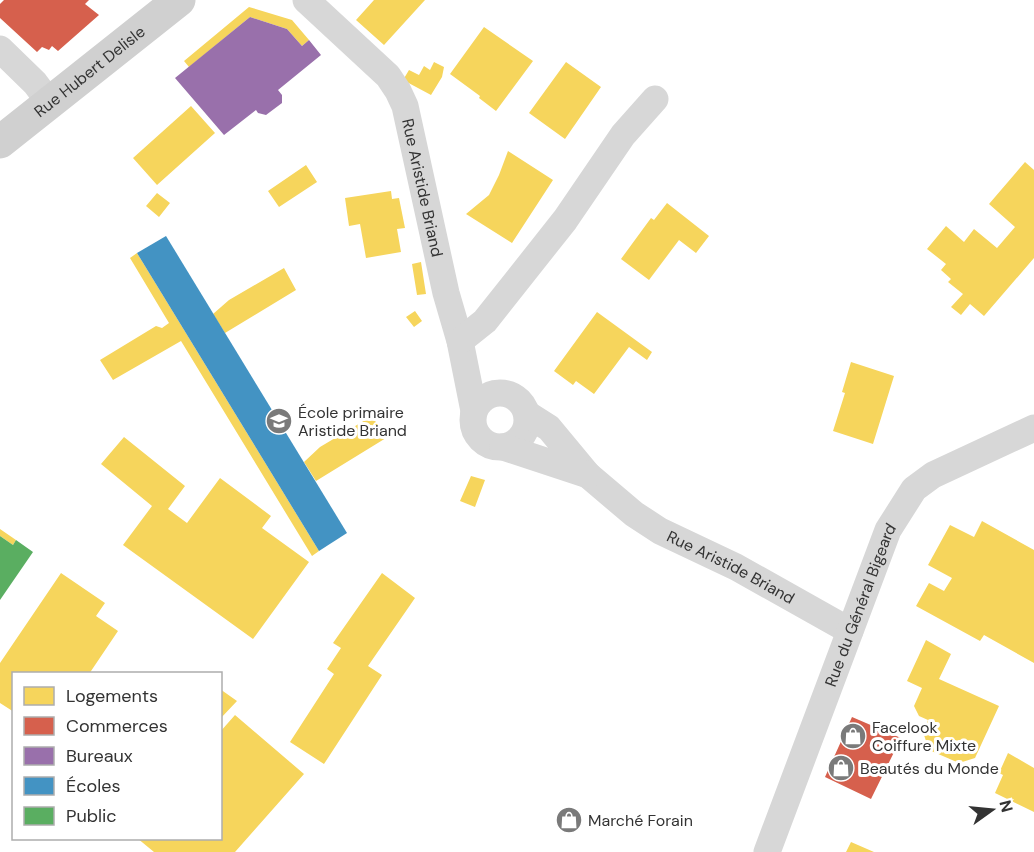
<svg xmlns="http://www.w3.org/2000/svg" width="1034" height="852" font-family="'DM Sans',sans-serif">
	<rect width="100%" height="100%" fill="#fff"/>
	<path fill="#f6d55c" d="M 374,0 L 425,0 L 384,45 L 356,20 Z
		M 249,7 L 292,20 L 309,40 L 302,46 L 287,29 L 250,17 L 189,67 L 184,61 Z
		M 484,27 L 533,61 L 496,111 L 479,98 L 480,96 L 450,74 Z
		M 434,62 L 444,67 L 442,77 L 431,95 L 403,80 L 409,70 L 419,75 L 424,66 L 430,70 Z
		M 566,62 L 601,87 L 565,139 L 529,113 Z
		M 191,106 L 215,133 L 157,185 L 133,158 Z
		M 508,151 L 553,180 L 512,243 L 466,214 L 489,195 L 499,175 Z
		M 1025,162 L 1034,170 L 1034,258 L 984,316 L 970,304 L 961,315 L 951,307 L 963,294 L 948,282 L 951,279 L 941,270 L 946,264 L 927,249 L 946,226 L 964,242 L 974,229 L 997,248 L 1015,227 L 989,204 Z
		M 306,165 L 317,182 L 279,207 L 268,191 Z
		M 391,191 L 392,199 L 399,198 L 405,228 L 397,229 L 401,252 L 366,258 L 360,224 L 349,226 L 345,198 Z
		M 157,193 L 170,203 L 159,217 L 146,206 Z
		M 667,203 L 709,236 L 696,253 L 679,240 L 649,280 L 621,259 L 651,218 L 654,220 Z
		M 137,253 L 319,551 L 312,556 L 181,341 L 113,380 L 100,360 L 156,326 L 162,328 L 169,323 L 130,258 Z
		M 421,262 L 426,294 L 417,295 L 412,264 Z
		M 284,268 L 296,290 L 225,333 L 213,314 L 229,300 Z
		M 415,311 L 422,321 L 414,327 L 406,317 Z
		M 597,312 L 652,352 L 647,360 L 629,347 L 594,394 L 576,381 L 573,385 L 554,371 Z
		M 851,362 L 894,376 L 873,444 L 833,431 L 845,393 L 842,392 Z
		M 372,416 L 386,438 L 316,481 L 304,462 L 320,447 Z
		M 124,437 L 185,486 L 168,509 L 187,523 L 220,478 L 271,516 L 262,528 L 309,562 L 253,639 L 123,545 L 152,506 L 101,464 Z
		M 471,476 L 485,480 L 475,507 L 460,501 Z
		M 982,521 L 1034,550 L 1034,663 L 984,635 L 980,641 L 916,606 L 929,583 L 944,591 L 952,578 L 928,565 L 950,525 L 974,537 Z
		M 0,529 L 16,540 L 13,545 L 0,536 Z
		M 61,573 L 105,603 L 96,616 L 118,631 L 89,674 L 14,674 L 14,712 L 0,703 L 0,663 Z
		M 382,573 L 415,598 L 368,666 L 382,675 L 324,764 L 290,742 L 334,674 L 327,669 L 341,648 L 333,643 Z
		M 926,640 L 951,654 L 939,679 L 999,706 L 975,758 L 959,763 L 929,750 L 923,732 L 928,720 L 919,716 L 914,706 L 922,688 L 907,681 Z
		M 220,689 L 237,701 L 220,719 Z
		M 235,715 L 304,774 L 235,852 L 154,852 L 137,838 L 220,838 L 220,732 Z
		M 1008,753 L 1034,768 L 1034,812 L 995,793 L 1003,775 L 999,773 Z
		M 851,842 L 874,852 L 846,852 Z"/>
	<path fill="#d6604d" d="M 4,0 L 89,0 L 85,4 L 99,15 L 58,51 L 52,46 L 49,50 L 42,47 L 37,52 L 0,18 L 0,4 Z
		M 852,717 L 901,738 L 871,799 L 825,777 Z"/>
	<path fill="#9970ab" d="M 250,17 L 287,29 L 302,46 L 309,40 L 321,55 L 278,90 L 282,95 L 282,103 L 266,115 L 258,113 L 256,110 L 224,135 L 175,78 Z"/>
	<path fill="#4393c3" d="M 166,236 L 347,533 L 319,551 L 137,253 Z"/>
	<path fill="#5aae61" d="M 0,536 L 13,545 L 16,540 L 33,552 L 0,600 Z"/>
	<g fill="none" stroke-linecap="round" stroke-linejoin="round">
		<g stroke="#d7d7d7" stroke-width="27">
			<path id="s1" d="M 306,0 L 388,76 L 398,91 L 405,106 L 446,293 L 460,341 L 474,411"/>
			<path d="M 0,49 L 35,83 L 50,103"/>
			<path d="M 460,341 L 485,321 L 565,220 L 623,135 L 655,99"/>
			<circle cx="500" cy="420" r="27"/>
			<path id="s2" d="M 527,414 L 549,428 L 588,475 L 634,514 L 660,531 L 736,567 L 850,631"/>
			<path d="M 503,447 L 588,475"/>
			<path id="s3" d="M 767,852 L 888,530 L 914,489 L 933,475 L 1034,428"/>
		</g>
		<path stroke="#d0d0d0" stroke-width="33" id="s4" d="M 0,142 L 179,0"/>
	</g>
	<defs>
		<symbol id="school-disc" viewBox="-11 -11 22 22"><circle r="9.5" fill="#7a7a7a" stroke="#fff"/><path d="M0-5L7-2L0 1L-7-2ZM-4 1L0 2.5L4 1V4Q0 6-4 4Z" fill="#fff"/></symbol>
		<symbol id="shop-disc" viewBox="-11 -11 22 22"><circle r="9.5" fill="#7a7a7a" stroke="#fff"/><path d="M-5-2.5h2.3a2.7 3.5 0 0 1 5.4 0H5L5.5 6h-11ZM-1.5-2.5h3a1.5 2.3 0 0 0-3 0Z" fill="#fff"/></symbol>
	</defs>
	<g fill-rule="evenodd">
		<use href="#school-disc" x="264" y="406" width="30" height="30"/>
		<use href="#shop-disc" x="838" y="721" width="30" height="30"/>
		<use href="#shop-disc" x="826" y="753" width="30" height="30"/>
		<use href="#shop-disc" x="554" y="805" width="30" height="30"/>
	</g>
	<g text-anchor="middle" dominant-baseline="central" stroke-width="6" stroke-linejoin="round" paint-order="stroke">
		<g font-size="16" fill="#333" stroke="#fff">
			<text stroke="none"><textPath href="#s4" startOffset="114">Rue Hubert Delisle</textPath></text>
			<text stroke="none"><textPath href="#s1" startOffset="230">Rue Aristide Briand</textPath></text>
			<text stroke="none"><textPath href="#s2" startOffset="258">Rue Aristide Briand</textPath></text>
			<text stroke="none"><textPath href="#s3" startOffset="264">Rue du Général Bigeard</textPath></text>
		</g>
		<g font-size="16" fill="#333" stroke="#fff" text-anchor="start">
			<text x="298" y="412">École primaire<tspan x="298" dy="18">Aristide Briand</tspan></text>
			<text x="872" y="727">Facelook<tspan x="872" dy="18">Coiffure Mixte</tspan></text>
			<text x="860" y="768">Beautés du Monde</text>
			<text x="588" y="820">Marché Forain</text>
		</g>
	</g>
	<rect x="12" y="672" width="210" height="168" fill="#ffffff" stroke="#adadad" stroke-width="1.5"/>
	<rect x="24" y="687" width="30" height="18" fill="#f6d55c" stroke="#adadad" stroke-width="1.5"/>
	<text x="66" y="702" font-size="18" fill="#333333">Logements</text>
	<rect x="24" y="717" width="30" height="18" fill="#d6604d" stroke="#adadad" stroke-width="1.5"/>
	<text x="66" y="732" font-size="18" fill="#333333">Commerces</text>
	<rect x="24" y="747" width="30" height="18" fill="#9970ab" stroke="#adadad" stroke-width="1.5"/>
	<text x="66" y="762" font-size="18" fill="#333333">Bureaux</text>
	<rect x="24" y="777" width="30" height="18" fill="#4393c3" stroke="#adadad" stroke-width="1.5"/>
	<text x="66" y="792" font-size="18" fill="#333333">Écoles</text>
	<rect x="24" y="807" width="30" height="18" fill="#5aae61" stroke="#adadad" stroke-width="1.5"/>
	<text x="66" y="822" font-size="18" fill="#333333">Public</text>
	<g transform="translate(992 810) rotate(75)" stroke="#ffffff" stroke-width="4.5" paint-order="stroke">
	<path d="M0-4.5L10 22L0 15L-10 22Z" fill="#333333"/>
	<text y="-9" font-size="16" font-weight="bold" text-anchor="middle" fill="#333333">N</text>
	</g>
</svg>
